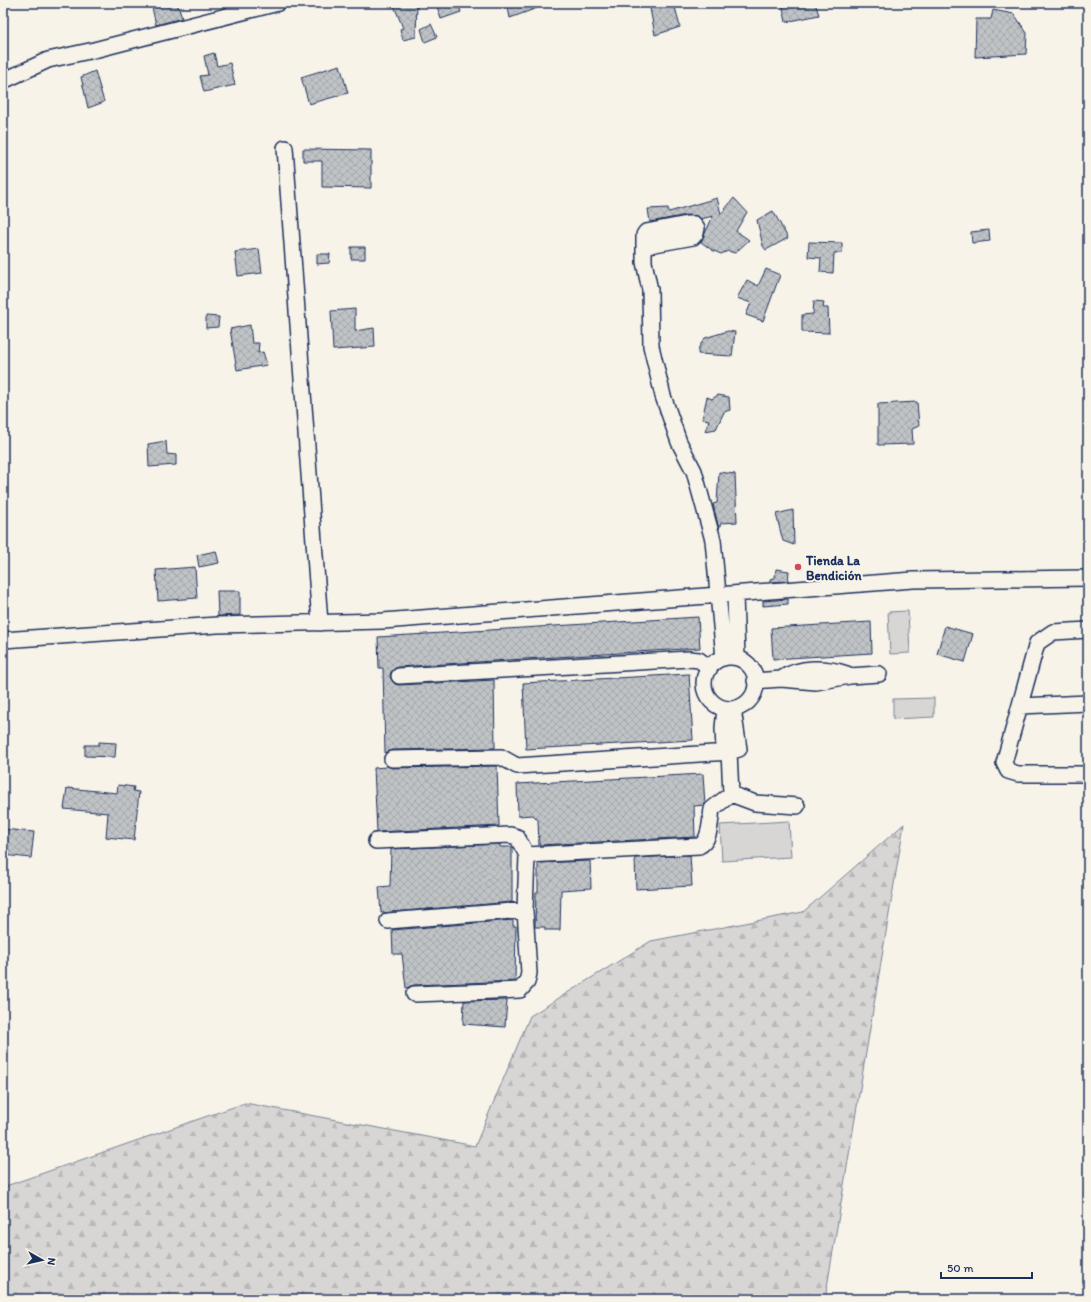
<svg xmlns="http://www.w3.org/2000/svg" width="1091" height="1302" font-family="Itim,sans-serif">
	<defs>
		<pattern id="forest-firs" width="22" height="20" patternUnits="userSpaceOnUse"><rect width="22" height="20" fill="#d7d6d4"/><path d="M5 1l3.5 6h-7zM16 11l3.5 6h-7z" fill="#b8b8b8"/></pattern>
		<pattern id="building-cross-hatch" width="8" height="8" patternUnits="userSpaceOnUse"><rect width="8" height="8" fill="#c0c3c5"/><path d="M0 0l8 8M0 8l8-8" fill="none" stroke="#a4a8ac"/></pattern>
	</defs>
	<rect width="100%" height="100%" fill="#f7f3e8"/>
	<filter id="ink" filterUnits="userSpaceOnUse"><feTurbulence type="fractalNoise" baseFrequency=".025" numOctaves="2"/><feDisplacementMap in="SourceGraphic" scale="8" xChannelSelector="R" yChannelSelector="G"/><feConvolveMatrix kernelMatrix="1 2 1 2 8 2 1 2 1" color-interpolation-filters="sRGB"/></filter>
	<g filter="url(#ink)">
		<path fill="#d7d6d4" stroke="#798299" d="M 908,611 L 910,653 L 890,654 L 888,612 Z
			M 934,698 L 934,717 L 893,719 L 893,699 Z
			M 789,821 L 791,857 L 722,861 L 720,825 Z"/>
		<path fill="url(#forest-firs)" stroke="#798299" d="M 904,824 L 825,1299 L 3,1299 L 3,1187 L 245,1103 L 475,1146 L 530,1016 L 651,941 L 803,912 Z"/>
		<path fill="url(#building-cross-hatch)" stroke="#1b2f5e" d="M 151,3 L 177,3 L 182,18 L 156,25 Z
			M 393,3 L 417,3 L 416,37 L 403,40 L 400,29 L 403,28 Z
			M 436,3 L 458,3 L 461,12 L 441,19 Z
			M 507,3 L 548,3 L 548,4 L 510,18 Z
			M 649,3 L 674,3 L 680,27 L 655,35 Z
			M 782,3 L 815,3 L 819,15 L 786,22 Z
			M 993,10 L 1014,14 L 1027,33 L 1026,54 L 975,57 L 976,19 L 991,19 Z
			M 431,24 L 437,37 L 425,42 L 421,29 Z
			M 214,53 L 217,66 L 230,63 L 235,85 L 204,92 L 200,76 L 208,75 L 204,56 Z
			M 340,65 L 348,93 L 309,104 L 301,77 Z
			M 95,71 L 104,102 L 88,108 L 81,77 Z
			M 303,149 L 371,150 L 371,188 L 322,187 L 322,161 L 303,161 Z
			M 717,198 L 721,214 L 734,198 L 747,212 L 736,231 L 749,240 L 735,253 L 728,251 L 721,254 L 712,250 L 701,242 L 713,216 L 701,219 L 698,216 L 687,215 L 650,222 L 648,209 L 668,208 L 669,212 Z
			M 773,211 L 788,238 L 766,250 L 763,246 L 757,220 Z
			M 989,230 L 990,241 L 972,243 L 971,232 Z
			M 809,242 L 842,243 L 842,253 L 834,253 L 833,273 L 820,272 L 821,258 L 808,257 Z
			M 351,247 L 365,247 L 365,259 L 351,259 Z
			M 259,249 L 262,273 L 238,276 L 235,252 Z
			M 317,254 L 330,254 L 329,263 L 317,264 Z
			M 766,269 L 780,275 L 763,321 L 746,315 L 751,303 L 737,298 L 747,280 L 758,286 Z
			M 814,301 L 824,302 L 823,308 L 828,308 L 829,333 L 802,332 L 802,315 L 813,314 Z
			M 355,309 L 355,331 L 374,328 L 375,347 L 333,350 L 331,311 Z
			M 206,316 L 219,317 L 218,327 L 206,328 Z
			M 250,325 L 252,343 L 259,343 L 258,353 L 263,352 L 267,365 L 237,370 L 230,329 Z
			M 728,331 L 735,332 L 732,356 L 698,354 L 699,347 L 705,338 Z
			M 718,395 L 729,397 L 730,410 L 724,412 L 716,429 L 705,431 L 709,420 L 702,419 L 707,397 L 712,399 Z
			M 917,402 L 919,426 L 912,429 L 913,444 L 878,445 L 878,404 Z
			M 166,441 L 167,454 L 176,455 L 176,465 L 149,467 L 148,444 Z
			M 719,472 L 735,474 L 737,522 L 721,523 L 719,529 L 713,504 L 717,503 Z
			M 793,510 L 794,545 L 783,541 L 776,514 Z
			M 216,551 L 219,563 L 199,567 L 197,555 Z
			M 195,567 L 197,598 L 158,601 L 156,570 Z
			M 776,569 L 789,571 L 788,581 L 770,582 L 770,579 L 775,578 Z
			M 217,591 L 240,591 L 240,615 L 218,616 Z
			M 788,599 L 788,604 L 763,606 L 763,601 Z
			M 698,617 L 700,648 L 397,667 L 391,672 L 390,677 L 395,684 L 399,685 L 494,680 L 495,748 L 392,750 L 385,753 L 383,668 L 379,668 L 378,637 Z
			M 871,622 L 872,653 L 773,659 L 771,628 Z
			M 945,626 L 973,634 L 965,662 L 937,654 Z
			M 689,674 L 693,740 L 526,749 L 523,683 Z
			M 99,742 L 116,743 L 115,757 L 85,756 L 85,745 L 99,745 Z
			M 386,765 L 392,768 L 497,766 L 499,826 L 377,832 L 374,768 L 386,767 Z
			M 703,774 L 705,805 L 694,806 L 695,837 L 539,845 L 538,820 L 533,815 L 518,816 L 517,784 Z
			M 118,785 L 134,787 L 133,791 L 139,792 L 134,840 L 106,837 L 108,813 L 64,809 L 67,788 L 117,793 Z
			M 3,829 L 34,832 L 31,858 L 3,855 Z
			M 500,844 L 500,847 L 512,847 L 512,902 L 381,913 L 379,887 L 390,886 L 391,849 Z
			M 690,855 L 692,886 L 636,889 L 635,858 Z
			M 590,861 L 591,888 L 561,890 L 560,930 L 545,930 L 545,927 L 535,927 L 536,892 L 538,892 L 538,863 Z
			M 513,920 L 513,926 L 516,926 L 515,981 L 414,985 L 406,988 L 402,954 L 393,954 L 392,930 Z
			M 507,1000 L 505,1027 L 463,1024 L 464,1001 Z"/>
		<g fill="none" stroke-linecap="round" stroke-linejoin="round">
			<defs>
				<path id="minor" d="M 3,81 L 48,60 L 94,50 L 278,3
					M 285,148 L 320,623
					M 644,246 L 693,237 L 696,233 L 697,228 L 694,224 L 687,224 L 646,232 L 644,235 L 644,262 L 650,290 L 651,346 L 663,396 L 679,442 L 694,471 L 713,540 L 724,658
					M 735,594 L 737,658
					M 1088,630 L 1053,632 L 1037,643 L 1004,763 L 1008,771 L 1018,774 L 1088,774
					M 3,640 L 217,625 L 383,621 L 913,580 L 1088,578
					M704 683a26 26 0 1 1 52 0a26 26 0 1 1-52 0Z
					M 399,676 L 689,659 L 699,660 L 710,668
					M 781,679 C 800,666 826,667 847,674
					M 755,681 L 781,679 L 816,682 L 850,676 L 879,674
					M 1020,706 L 1088,703
					M 725,709 L 723,728 L 724,750 L 729,752
					M 392,759 L 501,757 L 517,766 L 729,752 L 739,749 L 733,709
					M 731,794 L 755,803 L 797,806
					M 376,841 L 510,835 L 517,837 L 527,855
					M 388,921 L 525,910
					M 414,994 L 520,990 L 527,982 L 529,973 L 525,910 L 527,855 L 699,846 C 711,841 710,820 712,809 L 731,794 L 729,752"/>
			</defs>
			<use href="#minor" stroke="#1b2f5e" stroke-width="18"/>
			<use href="#minor" stroke="#f7f3e8" stroke-width="15"/>
		</g>
	</g>
	<circle fill="#d1495b" stroke="#f7f3e8" stroke-width="1.5" cx="798" cy="567" r="4"/>
	<g text-anchor="middle" dominant-baseline="central" stroke-width="4" stroke-linejoin="round" paint-order="stroke">
		<g font-size="13" font-weight="bold" fill="#1b2f5e" stroke="#f7f3e8" text-anchor="start">
			<text x="806" y="560">Tienda La<tspan x="806" dy="15">Bendición</tspan></text>
		</g>
	</g>
	<rect width="1091" height="1302" fill="none" stroke="#f7f3e8" stroke-width="16"/>
	<rect x="8" y="8" width="1075" height="1286" fill="none" stroke="#1b2f5e" stroke-width="1.5" filter="url(#ink)"/>
	<g transform="translate(42 1260) rotate(98)" stroke="#f7f3e8" stroke-width="3" paint-order="stroke">
	<path d="M0-3L7 15L0 10L-7 15Z" fill="#1b2f5e"/>
	<text y="-6" font-size="11" font-weight="bold" text-anchor="middle" fill="#1b2f5e">N</text>
	</g>
	<path d="M941 1272v6h91v-6" fill="none" stroke="#1b2f5e" stroke-width="2"/>
	<text x="947" y="1272" font-size="12" fill="#1b2f5e" stroke="#f7f3e8" stroke-width="3" paint-order="stroke">50 m</text>
</svg>
